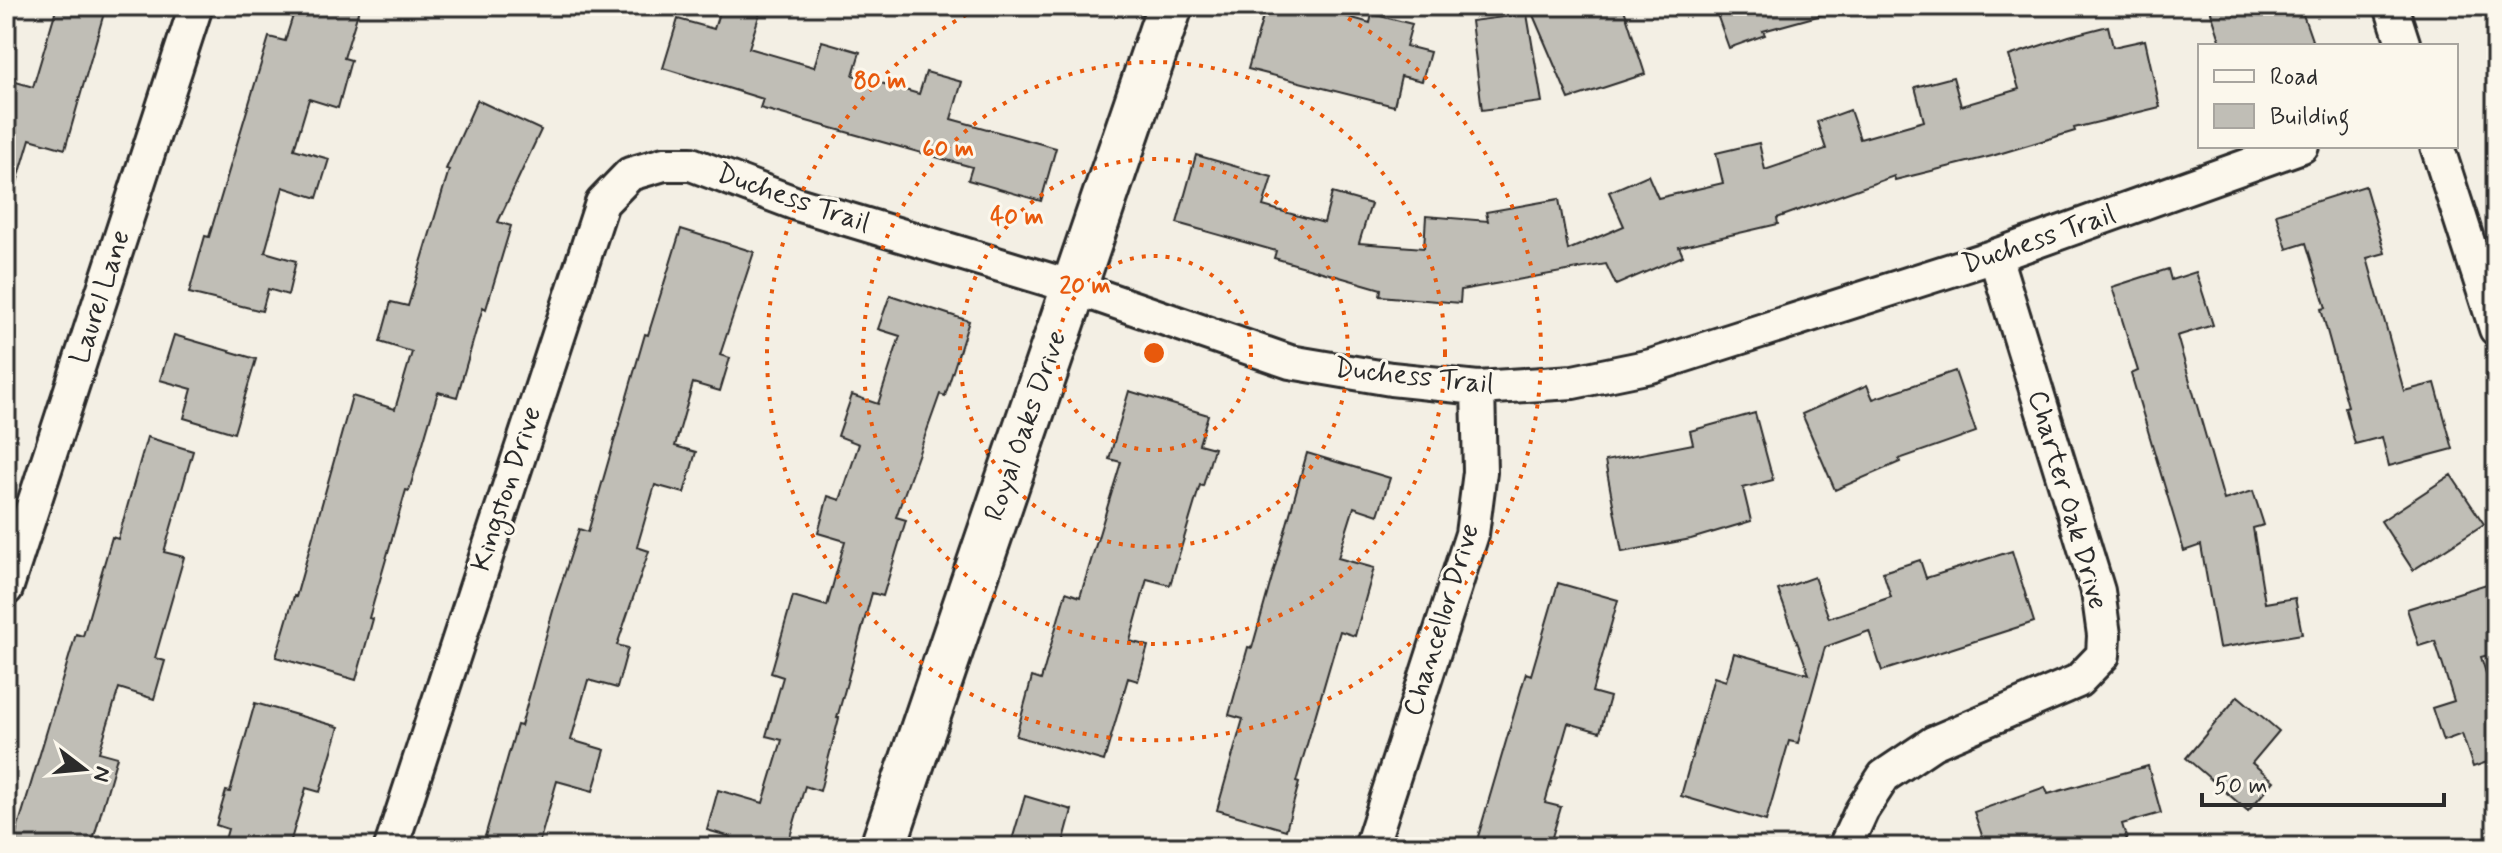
<svg xmlns="http://www.w3.org/2000/svg" width="2502" height="853" font-family="Mynerve,sans-serif">
	<rect width="100%" height="100%" fill="#f3efe4"/>
	<filter id="ink" filterUnits="userSpaceOnUse"><feTurbulence type="fractalNoise" baseFrequency=".0125" numOctaves="2"/><feDisplacementMap in="SourceGraphic" scale="16" xChannelSelector="R" yChannelSelector="G"/><feConvolveMatrix kernelMatrix="1 2 1 2 8 2 1 2 1" color-interpolation-filters="sRGB"/></filter>
	<g filter="url(#ink)">
		<path fill="#c0beb6" stroke="#2b2b2b" stroke-width="2" d="M 57,6 L 106,6 L 65,149 L 30,139 L 13,196 L 6,195 L 6,79 L 33,87 Z
			M 296,6 L 360,6 L 344,58 L 351,60 L 338,108 L 309,99 L 294,149 L 329,159 L 317,198 L 283,187 L 265,252 L 296,261 L 288,295 L 268,289 L 262,311 L 189,293 L 205,236 L 209,237 L 269,37 L 285,41 Z
			M 721,6 L 736,6 L 760,13 L 749,48 L 814,67 L 822,41 L 860,52 L 853,75 L 919,94 L 926,72 L 962,82 L 951,119 L 1056,148 L 1041,201 L 968,180 L 972,167 L 760,108 L 763,99 L 663,68 L 678,19 L 714,29 Z
			M 1266,6 L 1310,6 L 1370,23 L 1372,14 L 1412,24 L 1406,46 L 1430,52 L 1422,81 L 1401,76 L 1394,106 L 1248,69 Z
			M 1561,6 L 1623,6 L 1645,74 L 1569,99 L 1533,15 Z
			M 1714,6 L 1824,6 L 1825,14 L 1763,31 L 1765,35 L 1729,48 Z
			M 2209,6 L 2300,6 L 2314,46 L 2222,46 Z
			M 1527,14 L 1542,102 L 1482,110 L 1471,21 Z
			M 2108,26 L 2113,47 L 2145,40 L 2160,107 L 2074,128 L 2075,131 L 1992,156 L 1895,180 L 1894,176 L 1777,218 L 1778,224 L 1679,247 L 1683,256 L 1616,285 L 1606,264 L 1461,290 L 1460,303 L 1380,296 L 1381,289 L 1274,258 L 1276,251 L 1177,223 L 1196,155 L 1272,177 L 1263,206 L 1324,223 L 1332,193 L 1371,204 L 1359,243 L 1424,248 L 1426,216 L 1488,221 L 1486,212 L 1559,199 L 1568,250 L 1624,226 L 1609,192 L 1648,175 L 1658,198 L 1723,183 L 1716,153 L 1759,143 L 1765,170 L 1826,149 L 1817,122 L 1850,110 L 1860,139 L 1924,121 L 1915,87 L 1953,77 L 1961,106 L 2019,89 L 2009,56 L 2069,36 Z
			M 477,100 L 541,130 L 498,222 L 511,226 L 486,309 L 483,307 L 457,397 L 438,392 L 409,491 L 406,490 L 369,618 L 373,619 L 356,680 L 276,657 L 294,596 L 296,597 L 352,396 L 395,409 L 412,352 L 380,342 L 391,302 L 408,306 L 449,170 L 446,169 Z
			M 2365,186 L 2385,253 L 2367,258 L 2404,391 L 2435,383 L 2453,449 L 2389,466 L 2382,437 L 2355,444 L 2345,407 L 2348,406 L 2321,309 L 2326,308 L 2306,243 L 2287,249 L 2276,214 Z
			M 681,229 L 754,252 L 720,355 L 730,358 L 720,391 L 693,383 L 675,446 L 696,452 L 684,493 L 655,485 L 637,547 L 649,551 L 617,645 L 628,648 L 617,688 L 588,680 L 571,740 L 605,750 L 593,791 L 557,781 L 538,847 L 482,847 L 517,725 L 521,726 L 556,600 L 579,529 L 588,532 L 645,334 L 648,335 Z
			M 2168,269 L 2171,280 L 2196,272 L 2213,325 L 2177,336 L 2224,500 L 2253,491 L 2264,525 L 2253,528 L 2265,603 L 2295,598 L 2302,634 L 2219,648 L 2201,545 L 2184,551 L 2131,374 L 2138,371 L 2112,287 Z
			M 890,295 L 969,321 L 945,396 L 940,394 L 896,517 L 906,520 L 883,596 L 872,593 L 837,718 L 839,718 L 820,791 L 805,786 L 787,847 L 728,847 L 731,837 L 707,830 L 718,790 L 763,803 L 782,740 L 766,736 L 783,677 L 771,673 L 793,596 L 827,606 L 845,541 L 818,533 L 828,496 L 840,500 L 859,444 L 838,436 L 852,395 L 878,404 L 900,336 L 878,329 Z
			M 174,335 L 256,359 L 234,433 L 184,418 L 192,389 L 160,380 Z
			M 1955,371 L 1976,432 L 1899,459 L 1900,462 L 1835,490 L 1802,414 L 1867,385 L 1873,399 Z
			M 1129,391 L 1208,415 L 1199,444 L 1214,448 L 1203,486 L 1200,485 L 1170,585 L 1147,579 L 1130,641 L 1148,646 L 1138,681 L 1128,678 L 1104,761 L 1016,736 L 1032,677 L 1041,680 L 1066,592 L 1080,597 L 1121,462 L 1109,459 Z
			M 1755,413 L 1773,480 L 1743,488 L 1751,521 L 1691,539 L 1622,552 L 1605,461 L 1693,444 L 1690,431 Z
			M 147,437 L 193,451 L 164,552 L 184,557 L 155,658 L 165,661 L 154,699 L 119,688 L 99,752 L 117,757 L 91,847 L 12,847 L 76,634 L 83,636 L 112,537 L 118,539 Z
			M 1307,453 L 1390,478 L 1378,515 L 1354,507 L 1338,558 L 1374,568 L 1355,636 L 1340,631 L 1296,782 L 1299,783 L 1286,830 L 1217,810 L 1243,719 L 1229,715 L 1248,647 L 1252,648 Z
			M 2451,475 L 2484,524 L 2413,570 L 2381,521 Z
			M 2012,551 L 2034,622 L 1882,671 L 1869,631 L 1825,647 L 1798,743 L 1789,741 L 1766,821 L 1681,796 L 1714,677 L 1726,681 L 1734,653 L 1809,674 L 1778,590 L 1814,577 L 1829,618 L 1891,597 L 1883,572 L 1920,560 L 1926,578 Z
			M 2496,581 L 2496,653 L 2481,657 L 2496,705 L 2496,759 L 2473,767 L 2462,734 L 2443,741 L 2432,708 L 2454,701 L 2435,641 L 2419,646 L 2407,609 Z
			M 1558,583 L 1618,600 L 1592,692 L 1610,697 L 1600,732 L 1568,723 L 1545,803 L 1561,807 L 1549,847 L 1475,847 L 1526,673 L 1531,675 Z
			M 2238,696 L 2279,731 L 2252,763 L 2274,781 L 2248,811 L 2186,758 Z
			M 255,703 L 339,727 L 320,792 L 306,788 L 289,847 L 223,847 L 228,829 L 216,825 L 226,791 L 230,792 Z
			M 2148,766 L 2161,813 L 2122,824 L 2129,847 L 1986,847 L 1974,812 L 2045,787 L 2048,794 Z
			M 1025,796 L 1072,810 L 1062,847 L 1010,847 Z"/>
		<g fill="none" stroke-linecap="round" stroke-linejoin="round">
			<defs>
				<path id="street" d="M 2391,6 L 2404,46
					M 2437,146 L 2496,329
					M 6,589 L 196,6
					M 391,847 L 602,203 L 630,174 L 664,164 L 691,164 L 797,204 L 1073,287 L 1290,362 L 1391,379 L 1478,388 L 1573,382 L 1651,366 L 1995,256 L 2302,146
					M 1371,847 L 1472,534 L 1480,472 L 1478,388
					M 1845,847 L 1862,810 L 1884,776 L 1933,743 L 2078,681 L 2103,655 L 2104,635 L 2098,591 L 1995,256"/>
				<path id="secondary" d="M 883,847 L 1170,6"/>
			</defs>
			<use href="#street" stroke="#2b2b2b" stroke-width="38"/>
			<use href="#secondary" stroke="#2b2b2b" stroke-width="50"/>
			<use href="#street" stroke="#fbf7ec" stroke-width="32"/>
			<use href="#secondary" stroke="#fbf7ec" stroke-width="44"/>
		</g>
	</g>
	<g fill="none" stroke="#e8590c" stroke-width="4" stroke-dasharray="4 8">
		<circle cx="1154" cy="353" r="97"/>
		<circle cx="1154" cy="353" r="194"/>
		<circle cx="1154" cy="353" r="291"/>
		<path d="M1327 7A387 387 0 1 1 981 7"/>
	</g>
	<g text-anchor="middle" dominant-baseline="central" stroke-width="6" stroke-linejoin="round" paint-order="stroke">
		<g font-size="28" fill="#2b2b2b" stroke="#fbf7ec">
			<text transform="translate(793 199) rotate(19)">Duchess Trail</text>
			<text transform="translate(2039 240) rotate(-19)">Duchess Trail</text>
			<text transform="translate(101 297) rotate(-72)">Laurel Lane</text>
			<text transform="translate(1414 377) rotate(6)">Duchess Trail</text>
			<text transform="translate(1026 426) rotate(-71)">Royal Oaks Drive</text>
			<text transform="translate(507 489) rotate(-72)">Kingston Drive</text>
			<text transform="translate(2067 500) rotate(74)">Charter Oak Drive</text>
			<text transform="translate(1442 620) rotate(-73)">Chancellor Drive</text>
		</g>
	</g>
	<circle cx="1154" cy="353" r="12" fill="#e8590c" stroke="#fbf7ec" stroke-width="4"/>
	<g font-size="24" text-anchor="middle" font-weight="bold" fill="#e8590c" stroke="#fbf7ec" stroke-width="6" stroke-linejoin="round" paint-order="stroke">
		<text x="880" y="88">80 m</text>
		<text x="948" y="156">60 m</text>
		<text x="1017" y="224">40 m</text>
		<text x="1085" y="293">20 m</text>
	</g>
	<rect width="2502" height="853" fill="none" stroke="#fbf7ec" stroke-width="32"/>
	<rect x="16" y="16" width="2470" height="821" fill="none" stroke="#2b2b2b" stroke-width="3" filter="url(#ink)"/>
	<rect x="2198" y="44" width="260" height="104" fill="#fbf7ec" stroke="#a8a59f" stroke-width="2"/>
	<rect x="2214" y="70" width="40" height="12" fill="#fbf7ec" stroke="#a8a59f" stroke-width="2"/>
	<text x="2270" y="84" font-size="24" fill="#2b2b2b">Road</text>
	<rect x="2214" y="104" width="40" height="24" fill="#c0beb6" stroke="#a8a59f" stroke-width="2"/>
	<text x="2270" y="124" font-size="24" fill="#2b2b2b">Building</text>
	<g transform="translate(84 769) rotate(106)" stroke="#fbf7ec" stroke-width="6" paint-order="stroke">
	<path d="M0-6L14 30L0 20L-14 30Z" fill="#2b2b2b"/>
	<text y="-12" font-size="22" font-weight="bold" text-anchor="middle" fill="#2b2b2b">N</text>
	</g>
	<path d="M2202 793v12h242v-12" fill="none" stroke="#2b2b2b" stroke-width="4"/>
	<text x="2214" y="793" font-size="24" fill="#2b2b2b" stroke="#fbf7ec" stroke-width="6" paint-order="stroke">50 m</text>
</svg>
